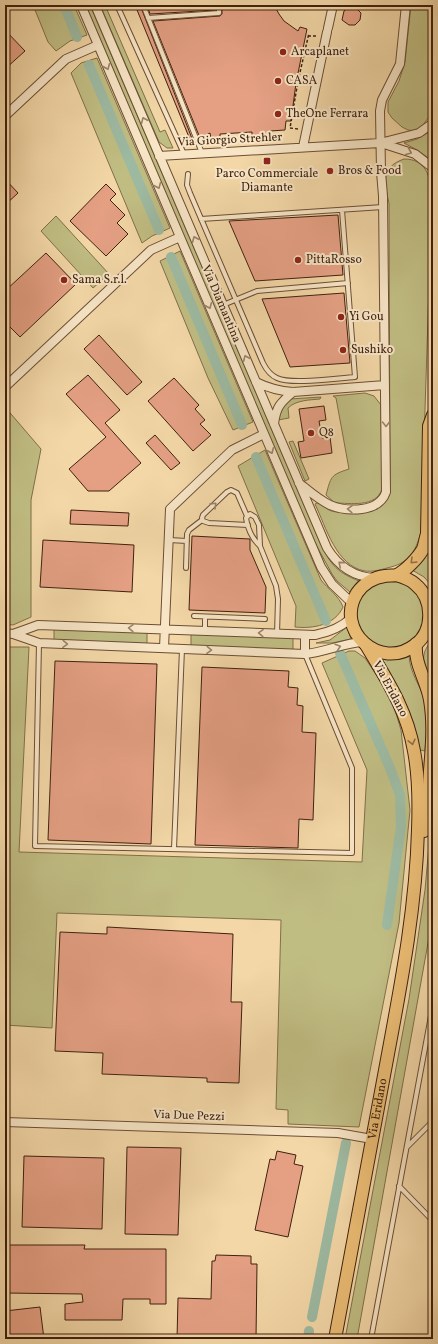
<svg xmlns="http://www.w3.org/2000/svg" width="438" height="1344" font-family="Vollkorn,serif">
	<rect width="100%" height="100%" fill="#f3d7a7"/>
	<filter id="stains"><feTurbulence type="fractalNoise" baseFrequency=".005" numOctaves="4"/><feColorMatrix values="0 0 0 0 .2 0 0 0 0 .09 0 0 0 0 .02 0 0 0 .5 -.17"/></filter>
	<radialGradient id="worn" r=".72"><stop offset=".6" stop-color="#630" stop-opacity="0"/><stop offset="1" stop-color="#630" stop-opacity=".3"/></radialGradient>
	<path fill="#c0bd83" stroke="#806f49" d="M 33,5 L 74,5 L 87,35 L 70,41 L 56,51 L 48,42 Z
		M 85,5 L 90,5 L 319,540 C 330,563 334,571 359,581 L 350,592 L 337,581 L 332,574 L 314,541 Z
		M 100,5 L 105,5 L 160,132 L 165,130 L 173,148 L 167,148 L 159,142 Z
		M 411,5 L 433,5 L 433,111 L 421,128 L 416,131 L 408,130 L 402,127 L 392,118 L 388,112 L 388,102 L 399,81 L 405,62 Z
		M 97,58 L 170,228 L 152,236 L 142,243 L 71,73 L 81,63 Z
		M 431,131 L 430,159 L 417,150 L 404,143 L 417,139 Z
		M 404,159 C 426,159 430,176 432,194 L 421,533 C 414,554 409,563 387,568 C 380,570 372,572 365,571 C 336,566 326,527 315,504 L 319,502 C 322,504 325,508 329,510 C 335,513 343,512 350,512 C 371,511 385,511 390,488 L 389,203 C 384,182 381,167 404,159 Z
		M 56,216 L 109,274 L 93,288 L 41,231 Z
		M 180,251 L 253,422 L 233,430 L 208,378 L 160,261 Z
		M 365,393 L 374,396 L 381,405 L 382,489 C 376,508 350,503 335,503 L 326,495 C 331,477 330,475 349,469 L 336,398 L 333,396 Z
		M 321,397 L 320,399 C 310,400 296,400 288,408 L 289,418 L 278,420 L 280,407 L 290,399 Z
		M 5,407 L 41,449 L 31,500 L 31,617 L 13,625 L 5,624 Z
		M 293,441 L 309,479 L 305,481 L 289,442 Z
		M 265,450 L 321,580 C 328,589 339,596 343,607 C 335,625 313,629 295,627 L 296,606 L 238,466 Z
		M 433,523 L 432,586 L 424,577 L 412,570 C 430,555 428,544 433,523 Z
		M356 614a34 34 0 1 1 68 0a34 34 0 1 1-68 0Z
		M 347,627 L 351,639 L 332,643 L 316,643 L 330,640 Z
		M 54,628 L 147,631 L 147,644 L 54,640 Z
		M 191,632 L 293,636 L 293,650 L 191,646 Z
		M 433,639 L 433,686 C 427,674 419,660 427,647 C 429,644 431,642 433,639 Z
		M 5,647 L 29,647 L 19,852 L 362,862 L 367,770 L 322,663 L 349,651 L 355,651 L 365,658 L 379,679 L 395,710 L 401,730 L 410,810 L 399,923 L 359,1127 L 288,1124 L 288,1110 L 276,1109 L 281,920 L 57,913 L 52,1028 L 5,1025 Z
		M 374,653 C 385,658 398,663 409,656 C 410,673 420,685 425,701 C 429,716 426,735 425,751 L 420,750 Z
		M 433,800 L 433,915 L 357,1339 L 345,1339 L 409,999 L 425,890 Z"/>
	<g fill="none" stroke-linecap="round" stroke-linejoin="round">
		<path stroke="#9dbaa2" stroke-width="10" d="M 64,5 L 77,37
			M 89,65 L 159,230
			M 171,257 L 242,425
			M 256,457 L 326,621
			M 340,653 L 390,768 L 400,795 L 401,826 L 387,925
			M 312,1317 L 346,1143
			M 308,1339 L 309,1331"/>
	</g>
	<path fill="#e5a084" stroke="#3f210f" d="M 135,5 L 140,5 L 193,141 L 191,142 Z
		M 147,5 L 216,5 L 216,10 L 150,14 Z
		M 222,5 L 274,5 L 279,14 L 284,21 L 298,31 L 300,27 L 307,29 L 296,83 L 291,121 L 286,121 L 285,130 L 270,131 L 270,136 L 252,136 L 252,132 L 220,134 L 220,139 L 211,139 L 210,133 L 200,138 L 153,21 L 220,16 L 222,14 Z
		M 349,7 L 355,7 L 361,13 L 360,20 L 355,25 L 349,25 L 342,20 L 344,11 Z
		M 5,30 L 25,51 L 5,69 Z
		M 5,179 L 18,193 L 5,205 Z
		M 106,184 L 116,194 L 110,200 L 125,215 L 117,223 L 128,234 L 106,256 L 70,221 Z
		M 338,215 L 343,275 L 255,281 L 229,221 Z
		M 46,253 L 76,284 L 20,337 L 5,322 L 5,291 Z
		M 344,293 L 350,363 L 290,367 L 262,299 Z
		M 99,335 L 142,382 L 127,395 L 84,349 Z
		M 88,375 L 120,410 L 105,423 L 141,463 L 109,491 L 88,491 L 69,469 L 106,437 L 66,394 Z
		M 174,378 L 199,405 L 195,409 L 205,420 L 200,424 L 211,435 L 193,451 L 148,401 Z
		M 324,406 L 326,420 L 319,421 L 322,438 L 330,437 L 332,453 L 301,458 L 298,442 L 304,441 L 299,409 Z
		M 155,435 L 180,463 L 171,470 L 146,443 Z
		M 71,510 L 129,513 L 128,526 L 70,524 Z
		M 192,536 L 250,539 L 250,550 L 266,587 L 265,613 L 189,610 Z
		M 43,540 L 134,545 L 132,592 L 40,587 Z
		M 55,661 L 157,664 L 151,844 L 48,840 Z
		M 202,667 L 289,671 L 288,687 L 298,688 L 297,705 L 303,706 L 302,732 L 316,733 L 313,820 L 299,819 L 298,848 L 195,845 Z
		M 107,927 L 233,934 L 231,1002 L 242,1002 L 239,1083 L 207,1082 L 207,1078 L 102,1074 L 103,1053 L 55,1051 L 60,932 L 107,934 Z
		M 127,1147 L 181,1148 L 178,1235 L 125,1234 Z
		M 277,1151 L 296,1155 L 294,1164 L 303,1166 L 288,1237 L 255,1230 L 270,1159 L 275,1160 Z
		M 24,1156 L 104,1158 L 102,1229 L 22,1227 Z
		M 5,1245 L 85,1245 L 84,1249 L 166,1249 L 166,1304 L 150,1304 L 150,1299 L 123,1299 L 122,1320 L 65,1320 L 65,1304 L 83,1302 L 82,1294 L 5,1293 Z
		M 216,1255 L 251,1256 L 251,1264 L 257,1264 L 256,1339 L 177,1339 L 178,1298 L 211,1299 L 212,1261 L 215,1261 Z
		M 40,1307 L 44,1339 L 5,1339 L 5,1311 Z"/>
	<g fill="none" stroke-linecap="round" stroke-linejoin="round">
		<defs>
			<path id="lane" d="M 117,5 L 184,154
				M 143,5 L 202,153
				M 148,18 L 219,13 L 219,5
				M 188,174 L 187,185 L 190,193 L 263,363 C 266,369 270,375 277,378 C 292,385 337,378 355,377 L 342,210
				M 201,219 L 383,207
				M 223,305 L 257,291 L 348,283
				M 247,516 L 237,493 L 231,490 L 227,492 L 203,515 L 202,518 L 203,521 L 209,523 L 248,525
				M 169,540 L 187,541
				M 260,546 L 259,525 L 255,517 L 250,514 L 246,518 C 247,527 252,539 260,546 L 276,586 L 278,599 L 277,634
				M 186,568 L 187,534 L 189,530 L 202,520
				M 194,616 L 265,619
				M 205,631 L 205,617
				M 39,643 L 35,846 L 352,853 L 352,768 L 305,654
				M 174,849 L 182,649
				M 407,1147 L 433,1121
				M 399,1186 L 433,1221
				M 371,1339 L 433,1005"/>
			<path id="street" d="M 81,5 L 321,567 L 332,584 L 353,604
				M 95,5 L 327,548 C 338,566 354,577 375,578
				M 328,28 L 333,5
				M 5,116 L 66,59 L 98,45
				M 381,143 L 415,154 L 433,168
				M 303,147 L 327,32
				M 159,156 L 380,143 L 419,133 L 433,123
				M 256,382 C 268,388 279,391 293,392 L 385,385
				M 5,387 L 151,250 L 180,237
				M 274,424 C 276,407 280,403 293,392
				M 299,483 C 309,491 319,500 330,505 C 347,512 379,513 386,492 L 383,196 L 381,172 L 380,111 L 382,100 L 400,64 L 406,5
				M 5,633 L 13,634 L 39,643 L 305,654 C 326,652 343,643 363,642
				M 13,634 L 38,625 L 315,635 C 329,632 341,628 351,618
				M 305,635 L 305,654
				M 164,648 L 170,509 L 232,450 L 264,434
				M 5,1122 L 338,1133 L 372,1139"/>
			<g id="primary">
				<path d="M 396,575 C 403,577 410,579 415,584 C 434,599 434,631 415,645 C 380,672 334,630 357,593 C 363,584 374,577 385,576 C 389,575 394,576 397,575 C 406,570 418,558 423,549 C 425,544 425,539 427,534 L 429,426 L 433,415"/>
				<path d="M 416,644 C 414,664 427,681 430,700 C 434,723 432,747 430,770 C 429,791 428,811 424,831"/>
				<path id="s1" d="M 335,1339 C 353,1244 371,1149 388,1054 C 402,979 416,906 418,830 C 419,804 419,777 414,751 C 407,710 387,680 366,645"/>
			</g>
		</defs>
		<use href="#lane" stroke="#6c4e35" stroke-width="6"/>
		<use href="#street" stroke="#6c4e35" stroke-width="10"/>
		<use href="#primary" stroke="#3f210f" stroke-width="14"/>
		<path stroke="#3f210f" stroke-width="1.5" stroke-dasharray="3 2" stroke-linecap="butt" d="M 308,36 L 316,36
			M 296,83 L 298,81 L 307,83
			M 298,129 L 290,128 L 298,81 L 309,33"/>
		<use href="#lane" stroke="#f7e5c6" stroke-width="4"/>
		<use href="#street" stroke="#f7e5c6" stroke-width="8"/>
		<use href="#primary" stroke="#eabc74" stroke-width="12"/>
	</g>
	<defs><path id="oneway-chevron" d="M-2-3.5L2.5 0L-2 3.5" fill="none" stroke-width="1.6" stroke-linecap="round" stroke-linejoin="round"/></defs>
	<g stroke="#9b836a">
		<use href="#oneway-chevron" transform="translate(107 67) rotate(67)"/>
		<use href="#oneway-chevron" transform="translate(144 120) rotate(-113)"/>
		<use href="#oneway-chevron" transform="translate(409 152) rotate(23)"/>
		<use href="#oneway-chevron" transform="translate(158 186) rotate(67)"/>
		<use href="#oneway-chevron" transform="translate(195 239) rotate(-113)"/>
		<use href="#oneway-chevron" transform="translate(209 306) rotate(67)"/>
		<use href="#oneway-chevron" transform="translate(246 358) rotate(-113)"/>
		<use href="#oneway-chevron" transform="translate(386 424) rotate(89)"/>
		<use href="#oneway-chevron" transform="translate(271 451) rotate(67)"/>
		<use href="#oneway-chevron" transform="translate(214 505) rotate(-44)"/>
		<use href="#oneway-chevron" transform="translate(350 509) rotate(-177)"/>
		<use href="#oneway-chevron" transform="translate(341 564) rotate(-140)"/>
		<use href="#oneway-chevron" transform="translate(131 628) rotate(-178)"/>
		<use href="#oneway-chevron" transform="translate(261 633) rotate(-178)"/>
		<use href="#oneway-chevron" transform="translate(65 644) rotate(2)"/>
		<use href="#oneway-chevron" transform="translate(338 647) rotate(-18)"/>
		<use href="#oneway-chevron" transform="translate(209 650) rotate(2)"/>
	</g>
	<g stroke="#946e42">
		<use href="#oneway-chevron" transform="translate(413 561) rotate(135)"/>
		<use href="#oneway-chevron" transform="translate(412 742) rotate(76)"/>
	</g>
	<g fill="#8f2418" stroke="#f7e5c6" stroke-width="1.5">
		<circle cx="283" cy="52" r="4"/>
		<circle cx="278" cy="81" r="4"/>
		<circle cx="278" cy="114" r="4"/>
		<rect x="263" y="157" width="8" height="8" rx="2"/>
		<circle cx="330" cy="171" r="4"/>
		<circle cx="298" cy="260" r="4"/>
		<circle cx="64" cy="280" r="4"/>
		<circle cx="341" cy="317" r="4"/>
		<circle cx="343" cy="350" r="4"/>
		<circle cx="311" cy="433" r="4"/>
	</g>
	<g text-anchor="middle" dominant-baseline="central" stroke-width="4" stroke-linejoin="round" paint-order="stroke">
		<g font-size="12" fill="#3f210f" stroke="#f7e5c6" text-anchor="start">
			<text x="291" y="52">Arcaplanet</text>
			<text x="286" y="81">CASA</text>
			<text x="286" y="114">TheOne Ferrara</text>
			<text x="338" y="171">Bros &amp; Food</text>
			<text x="267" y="174" text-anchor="middle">Parco Commerciale<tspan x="267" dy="14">Diamante</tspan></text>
			<text x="306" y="260">PittaRosso</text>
			<text x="72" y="280">Sama S.r.l.</text>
			<text x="349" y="317">Yi Gou</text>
			<text x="351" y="350">Sushiko</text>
			<text x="319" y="433">Q8</text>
		</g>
		<g font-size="12" fill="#3f210f" stroke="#f7e5c6">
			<text transform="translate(230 140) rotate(-3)">Via Giorgio Strehler</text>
			<text transform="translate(221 304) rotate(67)">Via Diamantina</text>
			<text transform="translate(390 689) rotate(62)">Via Eridano</text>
			<text stroke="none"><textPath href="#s1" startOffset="234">Via Eridano</textPath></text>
			<text transform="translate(189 1116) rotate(2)">Via Due Pezzi</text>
		</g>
	</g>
	<rect width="438" height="1344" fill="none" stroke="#f3d7a7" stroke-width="20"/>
	<rect x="6" y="6" width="426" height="1332" fill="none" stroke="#3f210f" stroke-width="2"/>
	<rect x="10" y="10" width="418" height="1324" fill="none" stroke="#3f210f"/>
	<rect width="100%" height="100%" filter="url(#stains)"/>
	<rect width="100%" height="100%" fill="url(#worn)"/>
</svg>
